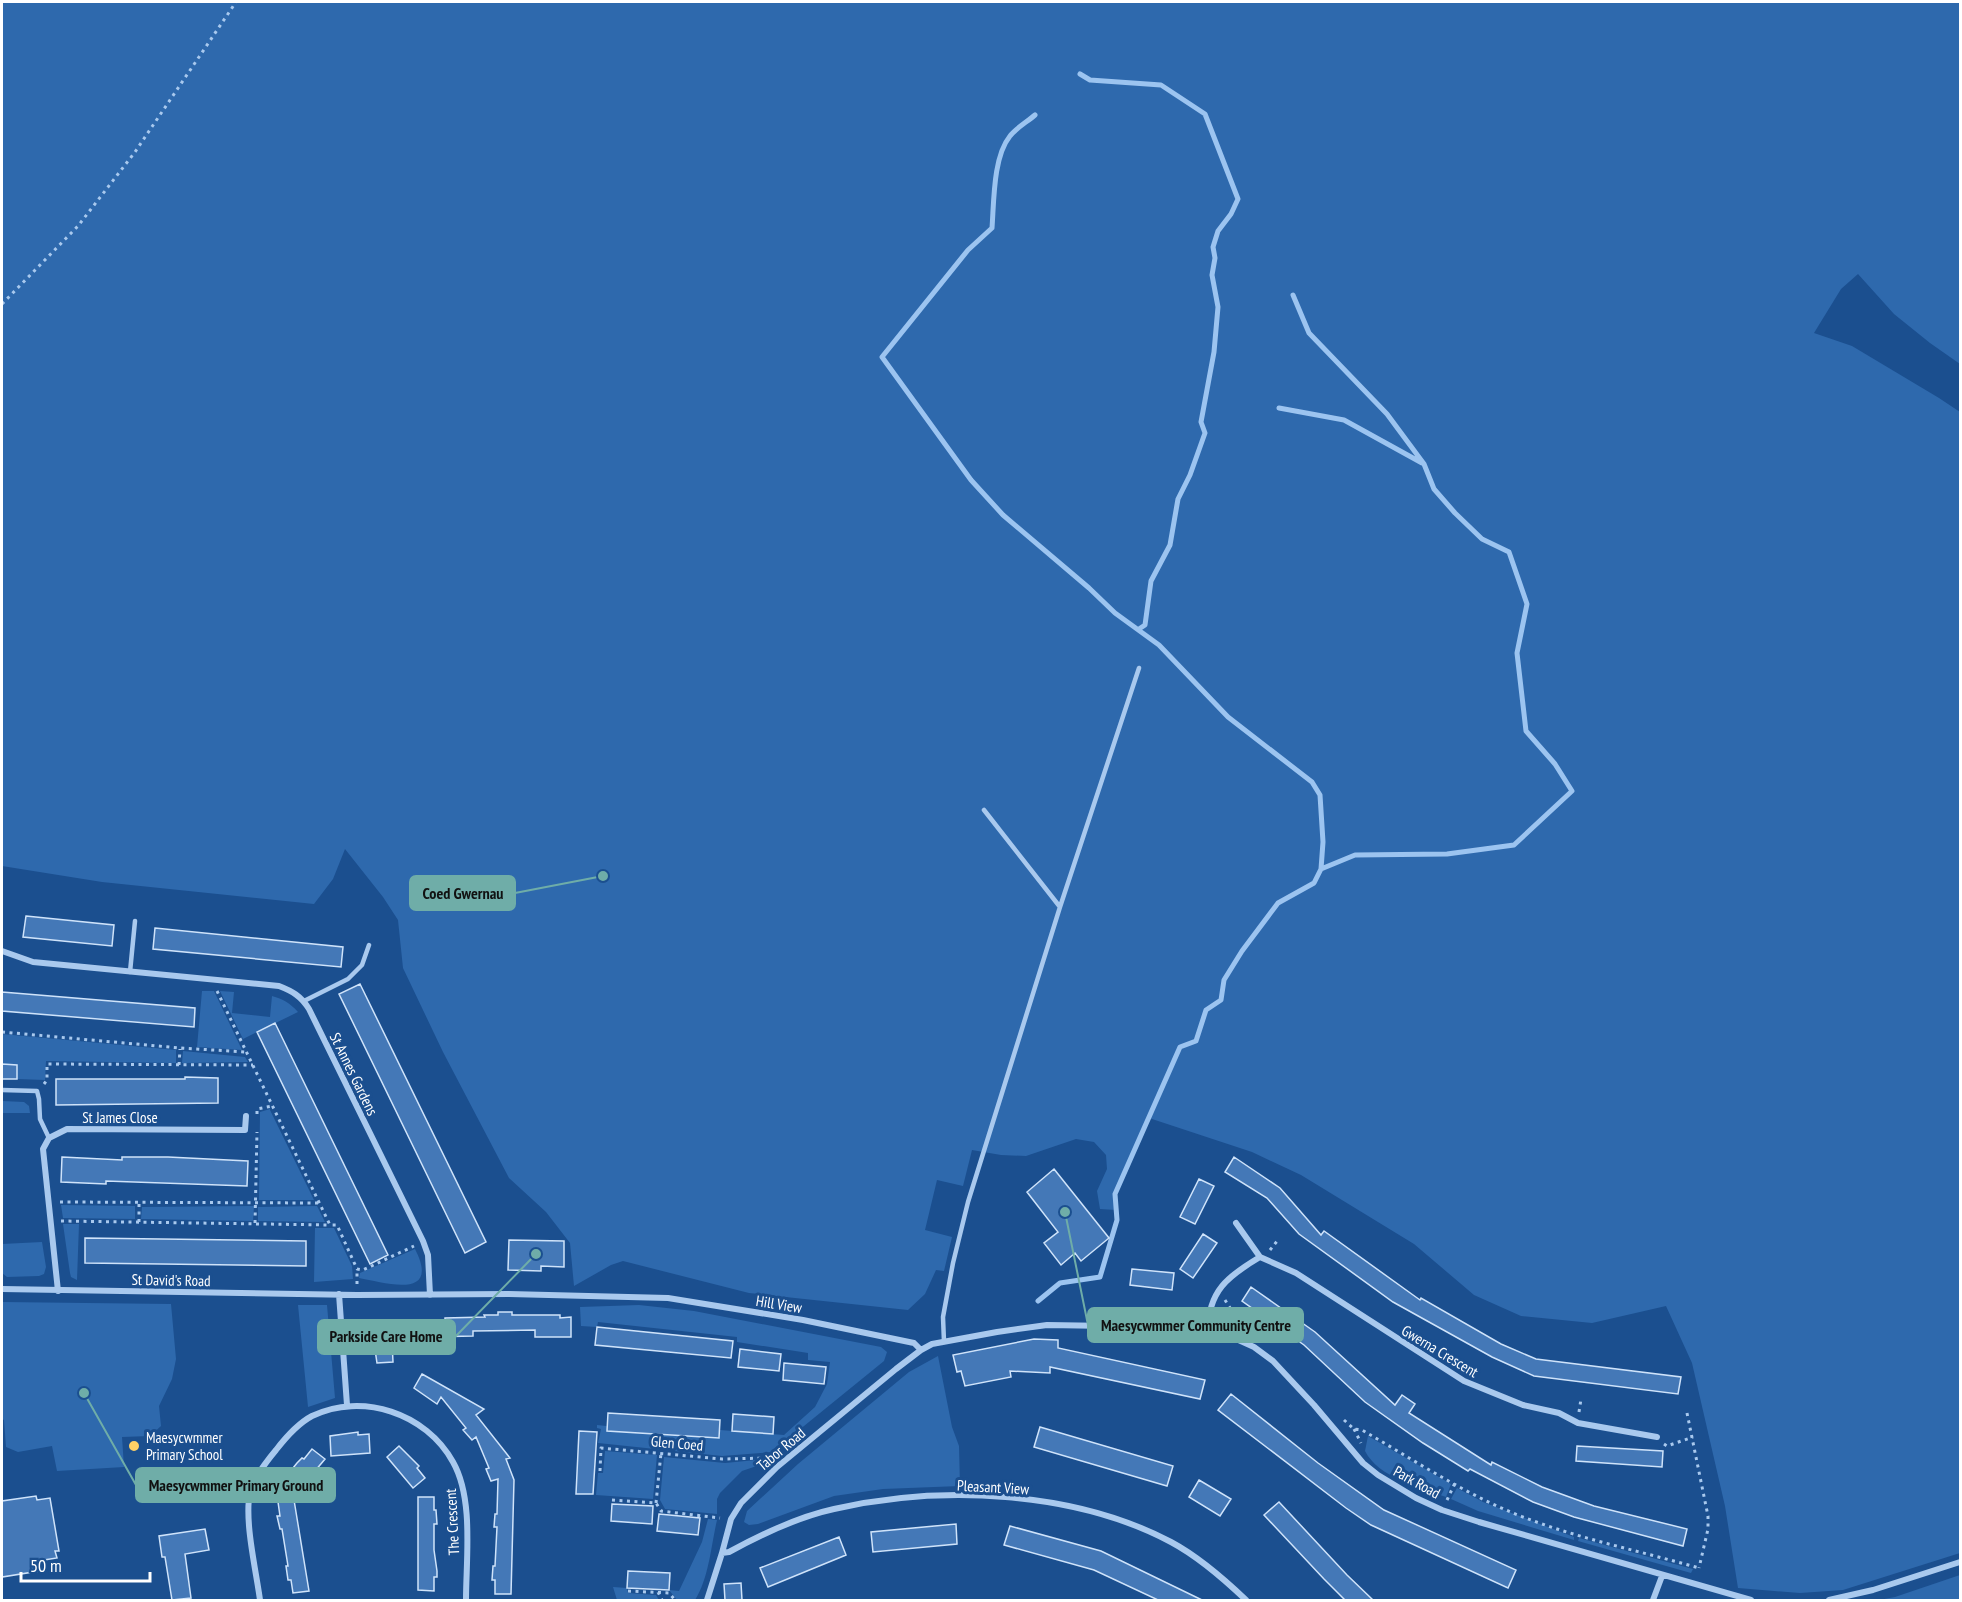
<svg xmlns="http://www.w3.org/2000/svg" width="1962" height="1602" font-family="'PT Sans Narrow',sans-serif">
	<rect width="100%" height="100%" fill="#1b4f8f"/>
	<path fill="#2e69ad" d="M 2,2 L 1960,2 L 1960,364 L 1930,343 L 1894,314 L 1858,274 L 1841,289 L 1814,333 L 1852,346 L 1939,398 L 1960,412 L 1960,1553 L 1843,1590 L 1800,1593 L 1738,1588 L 1725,1506 L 1692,1363 L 1666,1306 L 1592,1323 L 1521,1316 L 1474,1295 L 1414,1244 L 1301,1175 L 1252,1152 L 1149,1118 L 1115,1194 L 1116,1210 L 1100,1209 L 1097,1191 L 1107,1169 L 1106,1155 L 1094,1142 L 1076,1139 L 1026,1156 L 1001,1155 L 972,1150 L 963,1186 L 937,1180 L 925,1230 L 952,1237 L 944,1271 L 936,1270 L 925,1294 L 908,1310 L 749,1293 L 623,1261 L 611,1265 L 574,1286 L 570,1243 L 546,1212 L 509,1178 L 443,1052 L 403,968 L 398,920 L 383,897 L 345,849 L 333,879 L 314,904 L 102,882 L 2,866 Z
		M 202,991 L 214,991 L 242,1050 L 197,1047 Z
		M 220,991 L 234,992 L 232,1013 L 270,1017 L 272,996 C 283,999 290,1003 298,1012 L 243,1039 Z
		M 2,1034 L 176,1050 L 176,1063 L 46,1061 L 45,1080 L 17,1079 L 17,1065 L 2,1064 Z
		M 183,1051 L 245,1057 L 248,1062 L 182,1063 Z
		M 2,1101 L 24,1102 L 29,1106 L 30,1113 L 2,1113 Z
		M 270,1109 L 270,1110 L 314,1200 L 259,1200 L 260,1112 Z
		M 61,1205 L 135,1206 L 135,1219 L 63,1218 Z
		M 254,1206 L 253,1221 L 141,1219 L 142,1207 Z
		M 317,1206 L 325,1222 L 258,1221 L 258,1207 Z
		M 63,1224 L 79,1224 L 77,1280 L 71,1277 L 70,1273 Z
		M 315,1228 L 334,1228 L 352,1266 L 353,1279 L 314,1282 Z
		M 42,1242 L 46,1267 L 44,1274 L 39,1276 L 7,1277 L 2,1273 L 2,1244 Z
		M 415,1249 C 441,1300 386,1283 359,1278 L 360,1273 Z
		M 2,1302 L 171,1304 L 176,1359 L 172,1379 L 159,1406 L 161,1426 L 150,1436 L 122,1437 L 124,1467 L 57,1471 L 52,1446 L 18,1452 L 6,1447 L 4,1420 L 2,1419 Z
		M 298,1305 L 327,1305 L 335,1398 L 308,1407 Z
		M 639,1305 L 694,1311 L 881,1347 L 887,1352 L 884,1361 L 772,1452 L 722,1456 L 598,1443 L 601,1429 L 597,1428 L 597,1425 L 709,1437 L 719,1438 L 720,1430 L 784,1435 L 815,1407 L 827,1384 L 830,1362 L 808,1360 L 808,1353 L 737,1342 L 737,1337 L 598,1322 L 597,1327 L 581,1326 L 580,1307 Z
		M 938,1356 L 952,1427 L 959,1446 L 960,1486 L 883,1489 L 834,1496 L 758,1524 L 749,1525 L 744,1522 L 747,1511 L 798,1464 L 909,1372 Z
		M 1368,1436 L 1451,1484 L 1446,1497 C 1420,1488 1378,1477 1365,1451 Z
		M 605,1451 L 657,1455 L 653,1499 L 596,1495 L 598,1473 L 603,1473 Z
		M 664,1457 L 725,1463 L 766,1459 L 768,1462 L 742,1471 L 720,1493 L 717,1499 L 717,1514 L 665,1509 L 660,1500 Z
		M 1457,1488 L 1483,1502 L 1574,1537 L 1574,1540 L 1478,1511 L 1451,1499 Z
		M 708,1519 L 717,1520 C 711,1546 709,1578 695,1600 L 677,1600 L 669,1590 L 679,1591 L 702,1542 Z
		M 1579,1538 L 1689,1568 L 1693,1569 L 1691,1573 L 1578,1541 Z
		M 1960,1575 L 1960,1600 L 1879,1600 L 1895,1597 Z
		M 613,1587 L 627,1588 L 628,1593 L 656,1595 L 659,1600 L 617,1600 Z"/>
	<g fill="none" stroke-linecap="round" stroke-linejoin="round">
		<path stroke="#9cc4f0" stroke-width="5" d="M 1080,74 L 1090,80 L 1161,85 L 1205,114 L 1238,199 L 1231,214 L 1218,231 L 1213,247 L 1215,258 L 1212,275 L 1218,307 L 1214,352 L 1201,422 L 1205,433 L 1190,475 L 1178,499 L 1170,545 L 1151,581 L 1145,625 L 1139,629
			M 1035,115 C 1027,122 1016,128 1010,136 C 993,157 994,202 992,228 L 968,250 L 882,357 L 971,480 L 1003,515 L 1089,588 L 1115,613 L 1159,645 L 1228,717 L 1312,782 L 1320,795 L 1323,842 L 1321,869 L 1314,883 L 1278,903 L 1242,951 L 1224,980 L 1221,1000 L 1206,1010 L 1196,1041 L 1180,1047 L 1115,1194 L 1117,1220 L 1100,1277 L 1060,1283 L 1038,1301
			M 1293,295 L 1309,333 L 1387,414 L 1424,464 L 1434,489 L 1455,513 L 1482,539 L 1509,552 L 1527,604 L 1517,653 L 1526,731 L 1555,764 L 1572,791 L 1514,845 L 1447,854 L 1355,855 L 1321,869
			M 1279,408 L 1344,420 L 1422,463"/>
	</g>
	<path fill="#4478b7" stroke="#cfe3fa" stroke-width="1.5" d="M 26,916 L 114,925 L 112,946 L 23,937 Z
		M 155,928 L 343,947 L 341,967 L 153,949 Z
		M 360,984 L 486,1242 L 465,1253 L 339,994 Z
		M 2,992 L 195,1008 L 194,1027 L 2,1011 Z
		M 275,1023 L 388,1255 L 370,1264 L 257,1032 Z
		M 2,1064 L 17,1065 L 17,1079 L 2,1079 Z
		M 185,1077 L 218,1078 L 218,1103 L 56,1105 L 56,1079 L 185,1079 Z
		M 62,1157 L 122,1160 L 122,1157 L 168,1157 L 248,1161 L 247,1186 L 106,1181 L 106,1184 L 61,1182 Z
		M 1234,1157 L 1280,1188 L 1321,1235 L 1324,1231 L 1420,1300 L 1421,1298 L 1501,1344 L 1536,1359 L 1681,1377 L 1678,1394 L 1534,1376 L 1492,1357 L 1393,1302 L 1299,1234 L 1267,1198 L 1225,1172 Z
		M 1054,1169 L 1109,1238 L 1081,1261 L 1075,1253 L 1061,1265 L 1044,1243 L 1058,1232 L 1027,1192 Z
		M 1199,1179 L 1214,1186 L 1195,1224 L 1180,1217 Z
		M 1203,1234 L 1217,1243 L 1193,1278 L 1180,1269 Z
		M 85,1238 L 306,1241 L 306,1266 L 85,1263 Z
		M 509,1240 L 564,1241 L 564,1267 L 541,1266 L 541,1271 L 508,1270 Z
		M 1132,1269 L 1174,1273 L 1172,1290 L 1130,1285 Z
		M 1251,1287 L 1315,1332 L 1395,1405 L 1402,1395 L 1415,1404 L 1409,1413 L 1491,1465 L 1492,1462 L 1542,1487 L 1594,1506 L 1687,1529 L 1683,1546 L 1574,1517 L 1533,1502 L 1470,1469 L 1468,1471 L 1423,1443 L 1365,1402 L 1304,1345 L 1242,1301 Z
		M 498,1312 L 512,1312 L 512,1315 L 560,1315 L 560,1318 L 571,1317 L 571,1337 L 535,1337 L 535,1330 L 473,1331 L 473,1336 L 427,1337 L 426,1321 L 445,1320 L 445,1318 L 485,1317 L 484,1315 L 498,1315 Z
		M 391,1321 L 393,1362 L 377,1363 L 373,1336 L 376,1336 L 375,1322 Z
		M 597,1327 L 733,1341 L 731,1358 L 595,1345 Z
		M 1034,1339 L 1058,1340 L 1058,1348 L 1205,1380 L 1200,1399 L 1050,1367 L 1050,1373 L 1010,1371 L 1011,1377 L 965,1386 L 961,1371 L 957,1372 L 953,1355 Z
		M 740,1349 L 781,1354 L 779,1371 L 738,1367 Z
		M 784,1363 L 826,1367 L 824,1384 L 783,1380 Z
		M 422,1374 L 484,1409 L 476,1415 L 510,1458 L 506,1459 L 514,1480 L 511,1594 L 495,1594 L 495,1580 L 492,1580 L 493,1566 L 495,1566 L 497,1527 L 494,1527 L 495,1514 L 497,1514 L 498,1479 L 491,1481 L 486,1469 L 489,1468 L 476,1437 L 472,1440 L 463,1430 L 466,1428 L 441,1397 L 437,1404 L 414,1388 Z
		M 1231,1394 L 1318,1463 L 1384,1510 L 1516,1570 L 1508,1588 L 1371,1525 L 1346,1508 L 1218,1410 Z
		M 608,1413 L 720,1420 L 719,1438 L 607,1431 Z
		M 733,1414 L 774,1417 L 773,1434 L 732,1431 Z
		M 1040,1427 L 1173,1466 L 1167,1486 L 1034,1447 Z
		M 579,1431 L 597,1432 L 593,1494 L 576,1494 Z
		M 358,1432 L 358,1435 L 369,1434 L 370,1453 L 331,1456 L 330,1436 Z
		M 399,1446 L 419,1466 L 417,1468 L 425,1478 L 413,1488 L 387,1457 Z
		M 1577,1446 L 1663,1451 L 1662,1467 L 1576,1461 Z
		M 312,1449 L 325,1459 L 299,1490 L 286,1480 L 295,1470 L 293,1468 L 297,1463 L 302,1458 L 304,1459 Z
		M 1199,1480 L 1231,1499 L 1220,1516 L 1189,1497 Z
		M 36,1496 L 37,1500 L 50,1498 L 59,1551 L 55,1551 L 57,1558 L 38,1561 L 39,1571 L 2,1577 L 2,1501 Z
		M 418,1497 L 434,1497 L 434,1510 L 436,1510 L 437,1524 L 434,1524 L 434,1550 L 437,1571 L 437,1577 L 434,1577 L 434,1591 L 418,1590 Z
		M 294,1500 L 309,1591 L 293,1593 L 291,1580 L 288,1580 L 286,1566 L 288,1566 L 282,1529 L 280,1529 L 277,1516 L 280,1516 L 278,1502 Z
		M 1279,1502 L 1347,1575 L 1373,1600 L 1345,1600 L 1324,1579 L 1264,1515 Z
		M 612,1504 L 653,1506 L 652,1524 L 611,1521 Z
		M 659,1514 L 700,1518 L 698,1535 L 657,1531 Z
		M 956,1524 L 957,1544 L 873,1552 L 871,1532 Z
		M 1010,1526 L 1101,1551 L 1202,1600 L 1158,1600 L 1094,1570 L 1004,1545 Z
		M 205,1529 L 209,1550 L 185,1554 L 191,1598 L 172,1600 L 165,1557 L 162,1557 L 159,1536 Z
		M 839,1537 L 846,1555 L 768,1587 L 760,1568 Z
		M 628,1571 L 670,1573 L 669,1590 L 627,1588 Z
		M 741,1583 L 742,1600 L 725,1600 L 724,1584 Z"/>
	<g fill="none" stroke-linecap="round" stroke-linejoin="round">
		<path stroke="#a9c9ee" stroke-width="3" stroke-dasharray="3 4.5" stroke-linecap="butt" d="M 2,304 L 78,226 L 135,152 L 236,2
			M 217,991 L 330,1225 L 337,1225 L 357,1269 L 363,1270 L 414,1246
			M 2,1032 L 180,1048 L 246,1052
			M 179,1065 L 180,1049
			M 44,1084 L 47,1080 L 47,1064 L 253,1065
			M 257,1114 L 257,1109 L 272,1106
			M 60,1202 L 320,1203
			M 61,1221 L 330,1225
			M 139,1222 L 139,1203
			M 255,1223 L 257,1132
			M 1270,1250 L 1278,1240
			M 357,1284 L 357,1269
			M 1225,1300 L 1244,1330
			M 1579,1412 L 1581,1399
			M 1687,1413 L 1708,1516 L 1708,1529 L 1699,1568
			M 1344,1420 L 1354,1429 L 1362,1430 C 1414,1460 1466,1495 1523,1517 C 1580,1539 1640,1551 1699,1568
			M 1354,1429 L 1361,1443
			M 1664,1444 L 1667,1446 L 1693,1437
			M 600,1471 L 601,1448 L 722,1459 L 769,1458
			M 612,1500 L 656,1503 L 661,1511 L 720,1518
			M 1447,1500 L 1455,1483
			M 656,1503 L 661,1453
			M 628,1591 L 669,1593 L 675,1600
			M 658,1592 L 662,1600"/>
		<path stroke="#a9c9ee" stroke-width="4.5" d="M 984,810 L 1060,907
			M 130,972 L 135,921
			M 304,1001 L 348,979 L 362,965 L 369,945
			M 2,1090 L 37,1091 L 39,1099 L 40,1119 L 49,1138
			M 944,1342 L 943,1317 L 953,1263 L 968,1202 L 1060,907 L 1139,668"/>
		<path stroke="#a9c9ee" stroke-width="6" d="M 2,951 L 33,962 L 279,986 C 292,991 301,996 309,1009 L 423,1241 L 428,1255 L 430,1295
			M 1236,1223 L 1260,1257
			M 2,1289 L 357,1295 L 509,1294 L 668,1298 L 803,1320 L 914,1343 L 921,1350
			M 58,1291 L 43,1149 L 49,1138 L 67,1129 L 245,1130 L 246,1116
			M 339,1294 L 347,1405
			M 1208,1331 C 1208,1291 1228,1276 1260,1257 L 1296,1273 L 1464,1381 L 1523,1405 L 1559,1413 L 1578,1423 L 1657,1437
			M 722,1553 L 729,1552 C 762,1534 797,1517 834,1509 C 940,1485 1073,1490 1171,1542 C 1199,1557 1223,1578 1246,1600
			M 260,1600 C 256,1570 244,1521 250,1492 C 254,1477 266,1462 276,1450 C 286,1437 297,1424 312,1416 C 362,1392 426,1413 453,1462 C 474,1499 466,1559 466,1600
			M 707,1600 L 722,1553 L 731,1519 L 741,1503 L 777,1467 L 896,1369 L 921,1350 L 932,1344 L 997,1332 L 1047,1325 L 1111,1326 L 1208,1331 L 1234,1338 L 1254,1347 L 1273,1361 L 1314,1405 L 1363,1463 L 1378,1475 L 1416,1498 L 1442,1510 L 1479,1522 L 1751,1600
			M 1653,1600 L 1662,1576
			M 1829,1600 L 1873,1590 L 1960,1562"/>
	</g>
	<circle fill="#ffd166" stroke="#1b4f8f" stroke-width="2" cx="134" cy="1446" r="6"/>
	<g text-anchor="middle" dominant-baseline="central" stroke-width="6" stroke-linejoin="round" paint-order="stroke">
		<g font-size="15" fill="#fff" stroke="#1b4f8f">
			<text transform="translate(354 1074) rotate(64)">St Annes Gardens</text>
			<text x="120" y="1117">St James Close</text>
			<text transform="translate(171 1280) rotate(1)">St David's Road</text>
			<text transform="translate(779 1304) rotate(9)">Hill View</text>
			<text transform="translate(1440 1351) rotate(31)">Gwerna Crescent</text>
			<text transform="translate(677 1443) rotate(5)">Glen Coed</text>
			<text transform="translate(781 1449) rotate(-40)">Tabor Road</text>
			<text transform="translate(1417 1482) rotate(29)">Park Road</text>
			<text transform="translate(993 1487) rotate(3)">Pleasant View</text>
			<text transform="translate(452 1522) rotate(-93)">The Crescent</text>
		</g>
		<g font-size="15" fill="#fff" stroke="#1b4f8f" text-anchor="start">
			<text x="146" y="1437">Maesycwmmer<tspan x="146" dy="17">Primary School</tspan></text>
		</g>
	</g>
	<path fill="none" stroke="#6fada8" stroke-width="2" d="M603 876L515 893M1065 1212L1088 1325M536 1254L455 1337M84 1393L136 1485"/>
	<g fill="#6fada8" stroke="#1b4f8f" stroke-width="2">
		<circle cx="603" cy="876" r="6"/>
		<circle cx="1065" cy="1212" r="6"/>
		<circle cx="536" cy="1254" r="6"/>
		<circle cx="84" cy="1393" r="6"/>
	</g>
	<g fill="#6fada8" stroke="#6fada8" stroke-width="2">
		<rect x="410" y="876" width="105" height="34" rx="6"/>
		<rect x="1088" y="1308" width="215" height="34" rx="6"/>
		<rect x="318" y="1320" width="137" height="34" rx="6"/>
		<rect x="136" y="1468" width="199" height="34" rx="6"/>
	</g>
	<g font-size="16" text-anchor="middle" font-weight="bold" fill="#111">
		<text x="463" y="899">Coed Gwernau</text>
		<text x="1196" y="1331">Maesycwmmer Community Centre</text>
		<text x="386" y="1342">Parkside Care Home</text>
		<text x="236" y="1491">Maesycwmmer Primary Ground</text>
	</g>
	<rect width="1962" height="1602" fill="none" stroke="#ffffff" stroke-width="6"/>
	<path d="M21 1572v9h129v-9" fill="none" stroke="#ffffff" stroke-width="3"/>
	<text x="30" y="1572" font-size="18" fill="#ffffff" stroke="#1b4f8f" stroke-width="4.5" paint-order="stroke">50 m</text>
</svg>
